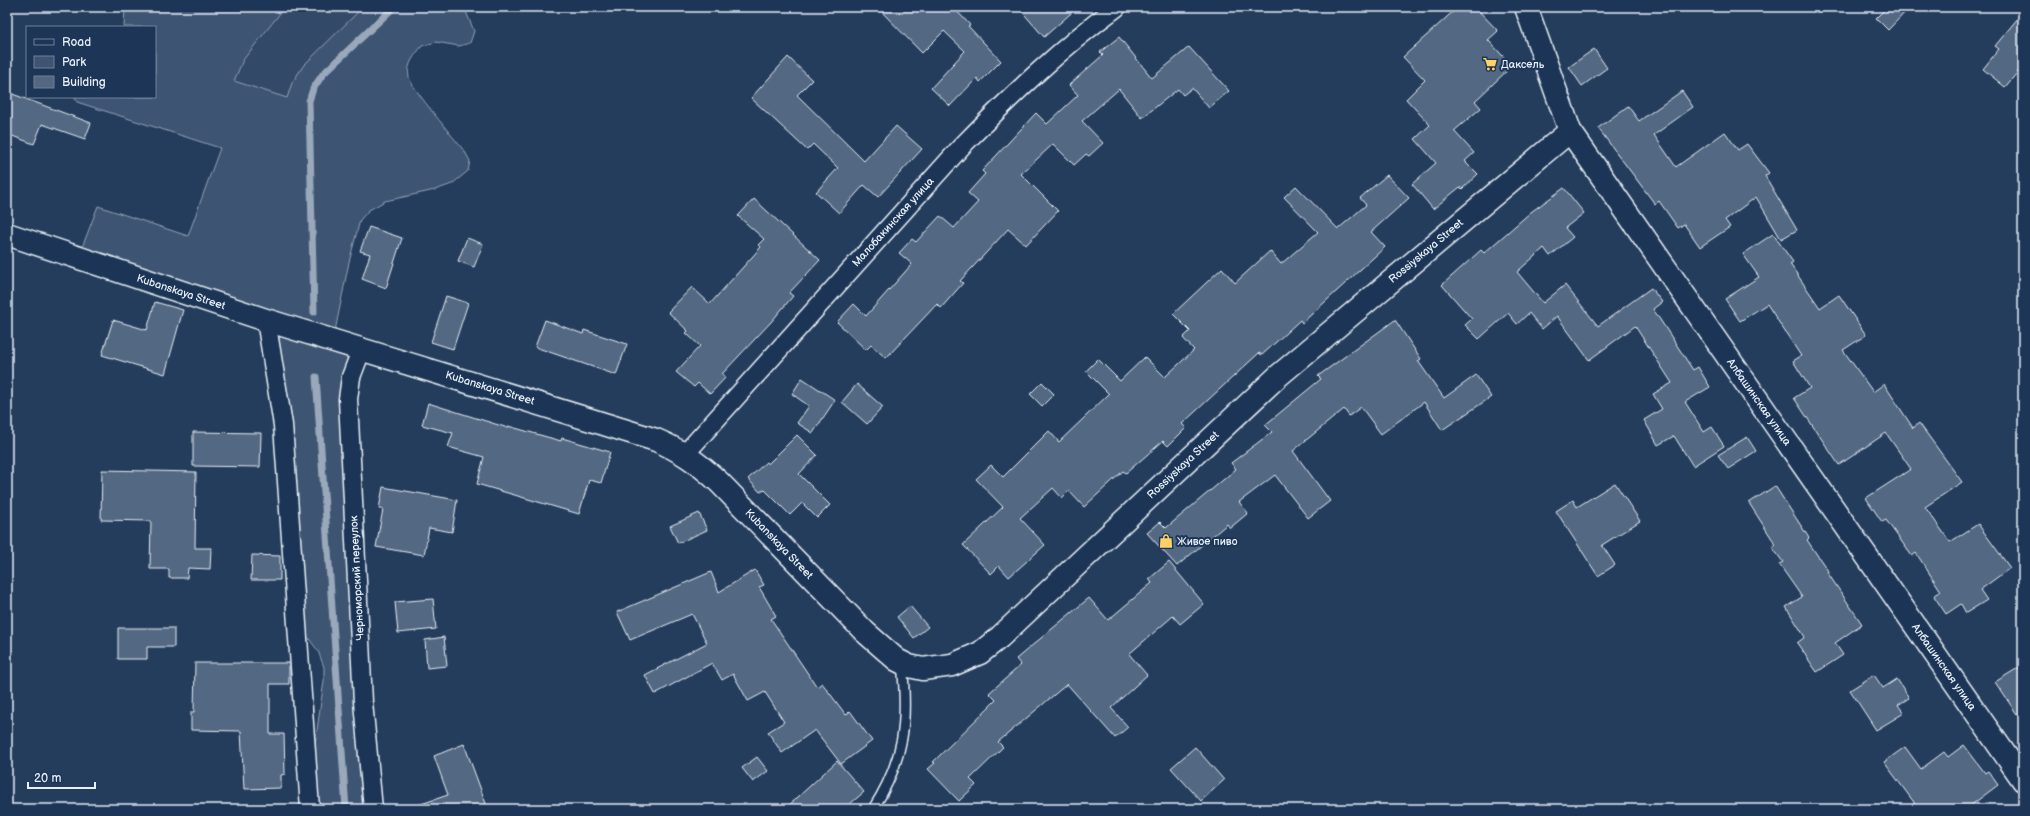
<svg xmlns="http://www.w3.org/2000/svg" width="2030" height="816" font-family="'Balsamiq Sans',sans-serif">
	<rect width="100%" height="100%" fill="#253d5d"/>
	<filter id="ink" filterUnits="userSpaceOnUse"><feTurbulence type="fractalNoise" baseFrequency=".025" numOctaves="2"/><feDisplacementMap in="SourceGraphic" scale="8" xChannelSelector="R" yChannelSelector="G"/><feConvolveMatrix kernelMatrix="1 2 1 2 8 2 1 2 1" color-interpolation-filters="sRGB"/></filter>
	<g filter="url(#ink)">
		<path fill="#334a68" d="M 285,7 L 363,7 L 303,66 L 292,83 L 288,98 L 234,81 L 243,60 Z"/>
		<path fill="#3e5472" stroke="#93a2b5" d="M 125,7 L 285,7 L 243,60 L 234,81 L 287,98 L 292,83 L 303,66 L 363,7 L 464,7 L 474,31 L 470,43 L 459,46 L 436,42 L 422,46 C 415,55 406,64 409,77 C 411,88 455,139 465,152 L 470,161 L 468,171 L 452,184 L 435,190 L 385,201 L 369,210 L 360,220 L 349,262 L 335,331 L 81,250 L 98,206 L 188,236 L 220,148 L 77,102 L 74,97 L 155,97 L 155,27 L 124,27 Z
			M 281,336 L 348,357 L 340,389 L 354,703 L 364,809 L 318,809 L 314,751 L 324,681 L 324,667 L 318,651 L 304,632 L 277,342 Z"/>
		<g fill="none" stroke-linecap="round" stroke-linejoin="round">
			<path stroke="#99a8ba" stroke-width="7" d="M 314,312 L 309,101 L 313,89 L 323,74 L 394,7
				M 316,377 L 346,809"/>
		</g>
		<path fill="#536782" stroke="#e8f1f8" d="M 877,7 L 953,7 L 970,25 L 968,26 L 1001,61 L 980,82 L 977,78 L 950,106 L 931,88 L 965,51 L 944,31 L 922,53 Z
			M 1018,7 L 1078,7 L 1044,37 Z
			M 1458,7 L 1475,7 L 1498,31 L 1488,40 L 1512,66 L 1475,101 L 1481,108 L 1454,131 L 1474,153 L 1465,161 L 1478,174 L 1462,189 L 1460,187 L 1433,209 L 1412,184 L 1436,163 L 1415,139 L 1430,125 L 1406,99 L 1425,80 L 1403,57 Z
			M 1887,7 L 1910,7 L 1888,30 L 1876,18 Z
			M 2023,12 L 2023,66 L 2005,87 L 1983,69 L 1999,49 L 1995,46 Z
			M 1119,37 L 1152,78 L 1189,47 L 1229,91 L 1209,108 L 1192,88 L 1183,95 L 1178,89 L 1142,118 L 1119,89 L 1082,121 L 1103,143 L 1089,156 L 1086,154 L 1074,165 L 1053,144 L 1021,174 L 1058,211 L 1026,245 L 1008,229 L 960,281 L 963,283 L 941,308 L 937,304 L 886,358 L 871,345 L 866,350 L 837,322 L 854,304 L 866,316 L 912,264 L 899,253 L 912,239 L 916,242 L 940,216 L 954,228 L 978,202 L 968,193 L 985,174 L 982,171 L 1036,113 L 1047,124 L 1078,95 L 1069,85 L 1103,55 L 1100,52 Z
			M 1594,49 L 1607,68 L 1582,86 L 1569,67 Z
			M 788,57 L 812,80 L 797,95 L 864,161 L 896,126 L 922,149 L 878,197 L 864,185 L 839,213 L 816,192 L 838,168 L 813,144 L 807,150 L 751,98 Z
			M 1682,91 L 1693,107 L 1654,135 L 1676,167 L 1725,132 L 1738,150 L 1747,144 L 1769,173 L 1765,176 L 1797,230 L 1781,239 L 1756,197 L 1725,220 L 1730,227 L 1700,247 L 1684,224 L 1678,228 L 1659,201 L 1655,204 L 1598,128 L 1628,106 L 1639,121 Z
			M 7,92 L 91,123 L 85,139 L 42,124 L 34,144 L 7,134 Z
			M 1387,175 L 1409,198 L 1371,232 L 1385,247 L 1302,323 L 1300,320 L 1262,355 L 1259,353 L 1182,424 L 1186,428 L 1168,446 L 1163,441 L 1126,473 L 1123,471 L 1084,507 L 1069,491 L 1062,498 L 1053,488 L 1020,518 L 1045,545 L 1009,577 L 999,566 L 991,574 L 963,545 L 1003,507 L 976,479 L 991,465 L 1003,477 L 1049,431 L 1059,442 L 1109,394 L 1086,371 L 1098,359 L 1120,381 L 1145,357 L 1165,377 L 1194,350 L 1183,338 L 1190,331 L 1173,314 L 1222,268 L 1235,283 L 1270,251 L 1281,264 L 1318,232 L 1284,197 L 1296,186 L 1338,229 L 1366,205 L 1360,198 Z
			M 1564,188 L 1584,213 L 1565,228 L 1573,237 L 1550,256 L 1544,248 L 1517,272 L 1543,303 L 1565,285 L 1598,326 L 1651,288 L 1662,302 L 1653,309 L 1693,370 L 1698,367 L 1710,387 L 1685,402 L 1704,432 L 1712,427 L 1724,446 L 1693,466 L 1674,436 L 1658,445 L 1644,420 L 1662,409 L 1653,394 L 1672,383 L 1635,326 L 1589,360 L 1557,316 L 1542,329 L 1529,313 L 1517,324 L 1508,313 L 1479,339 L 1465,325 L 1472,319 L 1442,285 L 1481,250 L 1484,253 L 1531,212 Z
			M 754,199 L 820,260 L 789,293 L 793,296 L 771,322 L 722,374 L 726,377 L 710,394 L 698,383 L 694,387 L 676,372 L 700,346 L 686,333 L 688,331 L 668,312 L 692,287 L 710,304 L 761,247 L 758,245 L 764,239 L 738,216 Z
			M 369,227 L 402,238 L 386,288 L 362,279 L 370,254 L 360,251 Z
			M 1773,234 L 1793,262 L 1790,264 L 1820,308 L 1839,295 L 1866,335 L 1843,350 L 1873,392 L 1884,384 L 1913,428 L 1919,423 L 1962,482 L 1925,507 L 1950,542 L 1978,524 L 2010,568 L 1980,590 L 1987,600 L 1966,613 L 1961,604 L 1946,614 L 1934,596 L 1941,591 L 1916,553 L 1912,556 L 1886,520 L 1882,522 L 1866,498 L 1911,469 L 1886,433 L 1839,465 L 1794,398 L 1810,388 L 1793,361 L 1801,356 L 1767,304 L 1740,321 L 1725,299 L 1759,277 L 1743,254 Z
			M 467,238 L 483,244 L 474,267 L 458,261 Z
			M 446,296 L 468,303 L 453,349 L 431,342 Z
			M 155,302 L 183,310 L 165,374 L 102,355 L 113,320 L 147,330 Z
			M 545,320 L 583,334 L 584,330 L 627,344 L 616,375 L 535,347 Z
			M 1395,320 L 1421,359 L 1418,361 L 1444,398 L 1476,375 L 1491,397 L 1442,430 L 1424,402 L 1381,434 L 1361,407 L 1349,416 L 1344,409 L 1293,451 L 1330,501 L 1308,518 L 1275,475 L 1239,502 L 1248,513 L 1230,528 L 1227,524 L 1177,566 L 1147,533 L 1160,522 L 1166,528 L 1204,496 L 1236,469 L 1231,463 L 1272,432 L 1265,425 L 1321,379 L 1318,376 Z
			M 802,378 L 835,400 L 813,433 L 797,423 L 809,406 L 792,394 Z
			M 1042,382 L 1054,394 L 1042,406 L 1030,394 Z
			M 857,384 L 883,407 L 867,424 L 842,402 Z
			M 428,403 L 508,428 L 508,426 L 561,441 L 562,438 L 610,452 L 601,483 L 589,480 L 579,514 L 477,484 L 484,457 L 448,447 L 453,433 L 422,425 Z
			M 193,432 L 261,433 L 260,467 L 193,466 Z
			M 797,435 L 817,455 L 799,474 L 830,505 L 817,518 L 802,503 L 790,515 L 764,489 L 760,492 L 748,479 L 766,462 L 768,464 Z
			M 1747,437 L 1756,451 L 1728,469 L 1718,455 Z
			M 102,470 L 196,472 L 195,548 L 211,548 L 210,569 L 188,568 L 187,578 L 169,578 L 169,569 L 150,569 L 151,521 L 101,520 Z
			M 1615,483 L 1640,521 L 1602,545 L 1615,565 L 1598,576 L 1556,511 L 1573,500 L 1577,507 Z
			M 1775,486 L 1809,538 L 1807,540 L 1828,571 L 1827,572 L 1862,624 L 1835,643 L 1843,655 L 1817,672 L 1797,643 L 1805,637 L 1786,607 L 1802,597 L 1779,564 L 1783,562 L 1772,547 L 1776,545 L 1749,503 Z
			M 383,487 L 457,500 L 452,532 L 429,528 L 424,555 L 376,547 L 383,509 L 379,509 Z
			M 699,513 L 707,530 L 678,543 L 670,526 Z
			M 252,555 L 280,556 L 280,580 L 251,580 Z
			M 1169,562 L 1204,604 L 1180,624 L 1173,616 L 1129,654 L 1147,675 L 1111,708 L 1128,727 L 1115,738 L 1067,684 L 998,742 L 1003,747 L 970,779 L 976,785 L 959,801 L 928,769 L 935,763 L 933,762 L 996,700 L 989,693 L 1021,665 L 1016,659 L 1089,598 L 1108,620 L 1152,583 L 1149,579 Z
			M 755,570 L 764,585 L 759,587 L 776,616 L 771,619 L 817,687 L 822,683 L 846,715 L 850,711 L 872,741 L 841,764 L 815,730 L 782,753 L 768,732 L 784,722 L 765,692 L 748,701 L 733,674 L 722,680 L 712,663 L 655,694 L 645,675 L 707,643 L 692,614 L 630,640 L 617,612 L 711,572 L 719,592 Z
			M 433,599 L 436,629 L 398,633 L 395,602 Z
			M 910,606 L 928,627 L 914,638 L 897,617 Z
			M 118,628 L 174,628 L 174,647 L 147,647 L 147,659 L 118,659 Z
			M 444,637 L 447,666 L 427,668 L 425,640 Z
			M 195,663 L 289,663 L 289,684 L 270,684 L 270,734 L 284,734 L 285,774 L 281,775 L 281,788 L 244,789 L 241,731 L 191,730 L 191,712 L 194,712 Z
			M 2023,665 L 2023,723 L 1995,682 Z
			M 1874,675 L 1883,688 L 1897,679 L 1909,698 L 1898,705 L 1904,713 L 1876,730 L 1850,690 Z
			M 464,744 L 488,809 L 416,809 L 415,806 L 448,795 L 434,756 Z
			M 1964,745 L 1985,773 L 1988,771 L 1998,785 L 1966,809 L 1919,809 L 1884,762 L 1905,747 L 1921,769 L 1944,752 L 1948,757 Z
			M 1195,747 L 1224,780 L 1201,801 L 1171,768 Z
			M 757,757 L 768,771 L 753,782 L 742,768 Z
			M 837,761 L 864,792 L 844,809 L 785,809 Z"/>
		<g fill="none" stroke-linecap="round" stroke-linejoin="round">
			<defs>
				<path id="lane" d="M 873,809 C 905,759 908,721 902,663"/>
				<path id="street" d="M 266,320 L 283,425 L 310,809
					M 362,348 L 351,377 L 348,399 L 363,702 L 373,809
					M 685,454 L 962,146 C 1011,96 1061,48 1117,7"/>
				<path id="secondary" d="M 1526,7 L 1570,131 L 2023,780
					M 7,234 L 266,320 L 656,440 C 682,451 698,463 719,482 L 865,632 L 897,660 L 909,666 L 923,669 L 952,665 L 980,653 L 1000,637 L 1277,377 L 1570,131"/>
			</defs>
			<use href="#lane" stroke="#e8f1f8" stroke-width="12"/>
			<use href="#street" stroke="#e8f1f8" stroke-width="21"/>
			<use href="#secondary" stroke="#e8f1f8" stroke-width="25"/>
			<use href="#lane" stroke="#1d3557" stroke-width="9"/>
			<use href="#street" stroke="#1d3557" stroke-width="18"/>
			<use href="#secondary" stroke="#1d3557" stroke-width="22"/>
		</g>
	</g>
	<defs>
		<symbol id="supermarket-bare" viewBox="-9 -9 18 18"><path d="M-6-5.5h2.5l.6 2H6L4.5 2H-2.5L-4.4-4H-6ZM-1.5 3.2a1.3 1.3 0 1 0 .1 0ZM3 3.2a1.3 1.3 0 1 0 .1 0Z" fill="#ffd166" stroke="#1d3557" stroke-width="2.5" paint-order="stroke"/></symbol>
		<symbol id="shop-bare" viewBox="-9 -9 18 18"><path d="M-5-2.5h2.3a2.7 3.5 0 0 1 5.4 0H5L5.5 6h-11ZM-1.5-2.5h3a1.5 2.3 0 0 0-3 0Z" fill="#ffd166" stroke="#1d3557" stroke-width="2.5" paint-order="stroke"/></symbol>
	</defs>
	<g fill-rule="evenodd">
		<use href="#supermarket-bare" x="1480" y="54" width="20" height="20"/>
		<use href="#shop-bare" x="1156" y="531" width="20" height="20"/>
	</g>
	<g text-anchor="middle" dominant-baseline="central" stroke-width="4" stroke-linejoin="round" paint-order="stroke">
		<g font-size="11" fill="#e8f1f8" stroke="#1d3557" text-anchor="start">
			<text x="1501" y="64">Даксель</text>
			<text x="1177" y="541">Живое пиво</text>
		</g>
		<g font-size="11" fill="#e8f1f8" stroke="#1d3557">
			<text transform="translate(893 222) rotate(-48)">Малобакинская улица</text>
			<text transform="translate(1426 251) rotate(-40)">Rossiyskaya Street</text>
			<text transform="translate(181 292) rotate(18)">Kubanskaya Street</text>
			<text transform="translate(490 388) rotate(17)">Kubanskaya Street</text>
			<text transform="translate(1759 402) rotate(55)">Албашинская улица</text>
			<text transform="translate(1183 465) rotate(-43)">Rossiyskaya Street</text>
			<text transform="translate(779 544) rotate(46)">Kubanskaya Street</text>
			<text transform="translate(357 578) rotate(-93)">Черноморский переулок</text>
			<text transform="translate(1944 667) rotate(55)">Албашинская улица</text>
		</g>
	</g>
	<rect width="2030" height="816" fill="none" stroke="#1d3557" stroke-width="24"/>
	<rect x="12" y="12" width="2006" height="792" fill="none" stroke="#e8f1f8" stroke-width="1.5" filter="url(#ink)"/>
	<rect x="26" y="26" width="130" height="72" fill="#1d3557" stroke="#6e8097"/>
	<rect x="34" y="39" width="20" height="6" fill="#1d3557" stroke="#6e8097"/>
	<text x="62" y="46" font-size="12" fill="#e8f1f8">Road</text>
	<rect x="34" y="56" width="20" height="12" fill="#3e5472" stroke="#6e8097"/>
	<text x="62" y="66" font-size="12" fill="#e8f1f8">Park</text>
	<rect x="34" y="76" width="20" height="12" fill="#536782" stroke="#6e8097"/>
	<text x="62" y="86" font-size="12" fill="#e8f1f8">Building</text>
	<path d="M28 782v6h67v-6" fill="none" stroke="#e8f1f8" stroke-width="2"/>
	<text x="34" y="782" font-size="12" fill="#e8f1f8" stroke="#1d3557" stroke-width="3" paint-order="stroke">20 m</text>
</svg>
